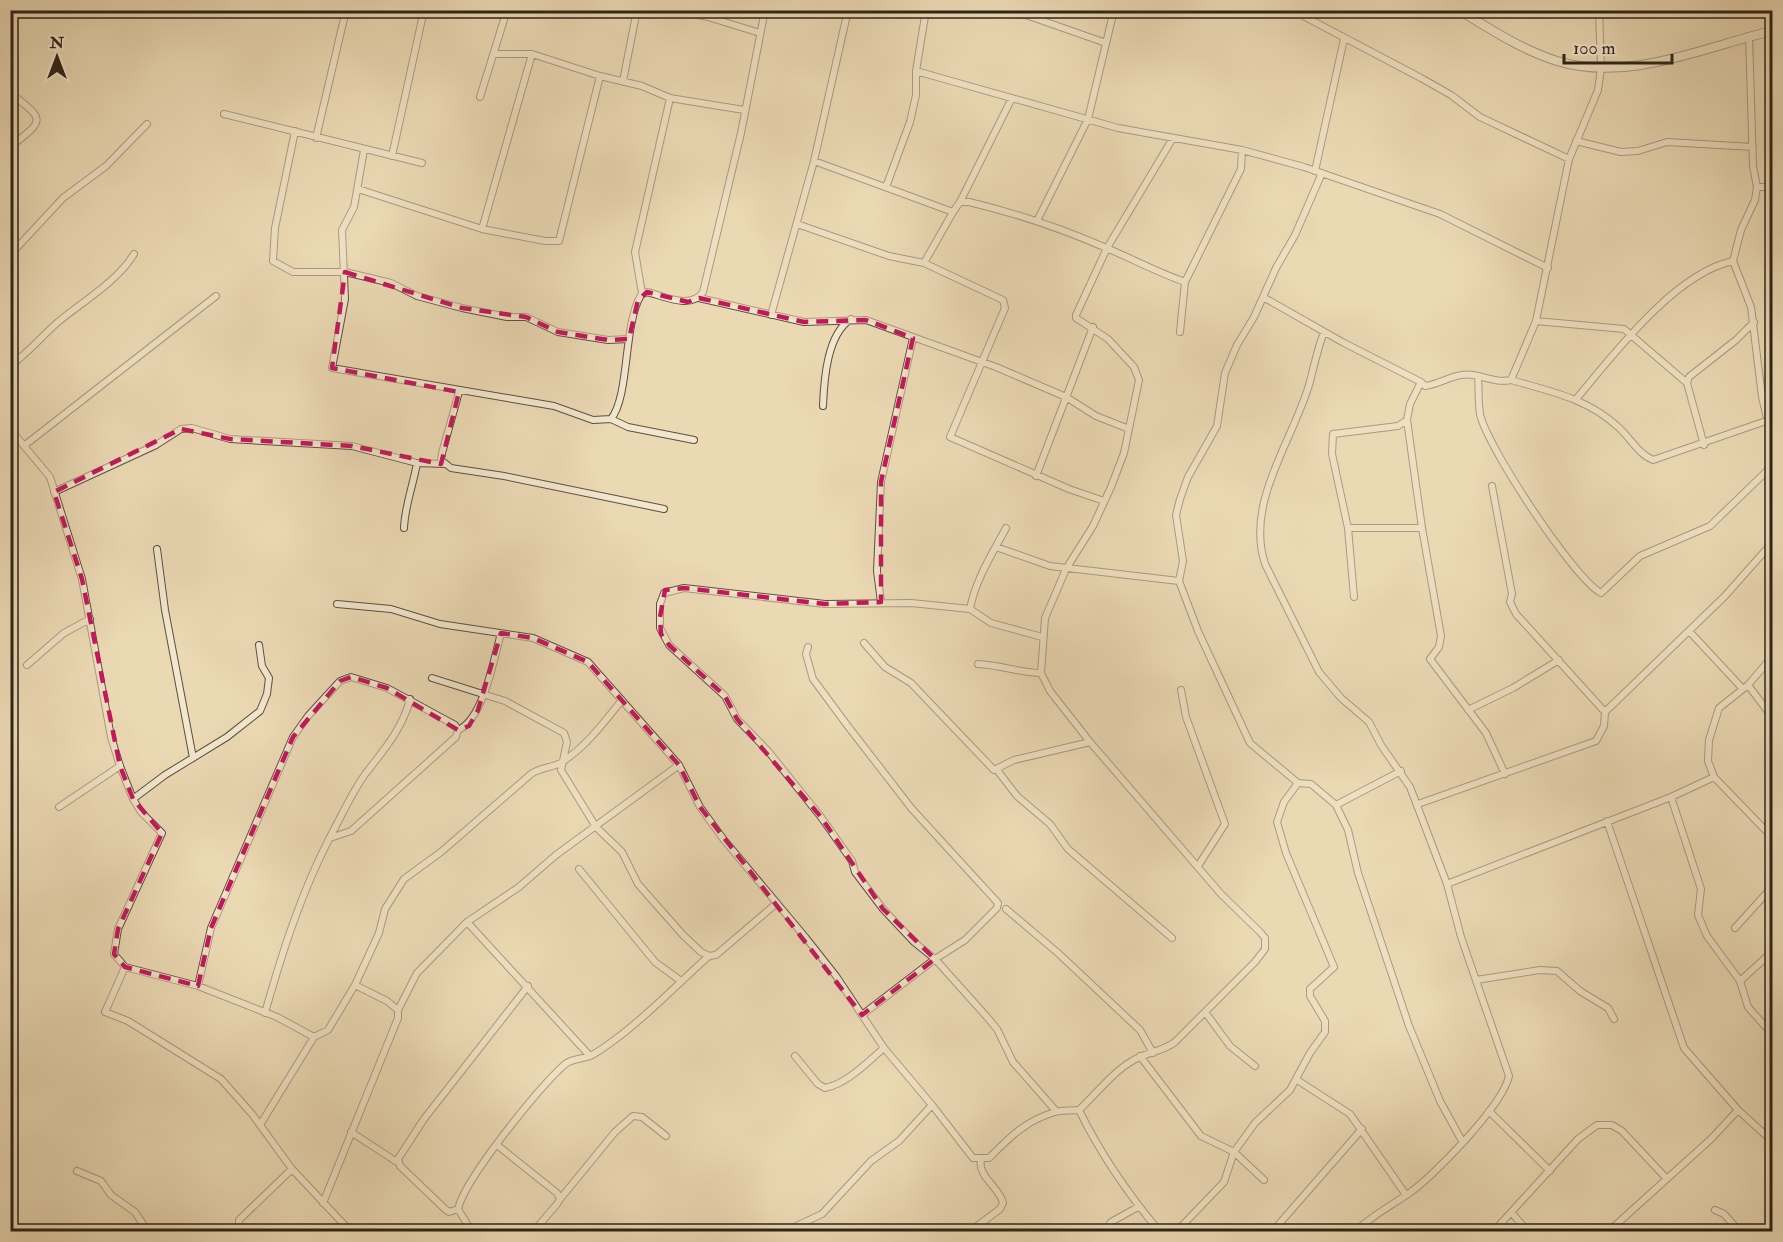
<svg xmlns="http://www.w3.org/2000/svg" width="1783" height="1242" font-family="'IM FELL Double Pica',serif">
	<rect width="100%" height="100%" fill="#ebd9b4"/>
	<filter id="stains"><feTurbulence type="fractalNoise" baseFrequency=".00333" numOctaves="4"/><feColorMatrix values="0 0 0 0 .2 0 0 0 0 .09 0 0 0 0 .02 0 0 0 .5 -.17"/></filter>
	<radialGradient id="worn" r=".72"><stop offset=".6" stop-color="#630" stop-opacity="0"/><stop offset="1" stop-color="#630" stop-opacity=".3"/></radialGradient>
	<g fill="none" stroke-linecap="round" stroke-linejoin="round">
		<defs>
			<path id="minor" d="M 673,10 L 708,17 L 760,33
				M 1004,10 L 1029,16 L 1106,43
				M 1292,10 L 1421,78 L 1451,95 L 1480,117 L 1569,159
				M 1749,36 L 1753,166 L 1757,187 L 1755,200 L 1741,230 L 1733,261 L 1751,307 L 1762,397 L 1772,439
				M 496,54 L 532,54 L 600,76 L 642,86 L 670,98 L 744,110
				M 916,71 L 1118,128 L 1242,150 L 1304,167 L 1440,214 L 1548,268
				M 623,81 L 637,10
				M 10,93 C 47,121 44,120 10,147
				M 480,97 L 507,10
				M 224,114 L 422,163
				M 295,131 L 275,228 L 273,261 L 293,272 L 345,272 L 391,283 L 417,296 L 462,308 L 507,317 L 526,317 L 558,332 L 608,340 L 629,339
				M 316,138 L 346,10
				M 1576,141 L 1621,152 L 1638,151 L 1667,142 L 1753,147
				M 364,150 L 354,207 L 342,230 L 345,299 L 332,368 L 554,406 L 593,420 L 611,419 L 628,427 L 694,440
				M 392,156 L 424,10
				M 814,161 L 953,212 L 960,202 L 969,202 C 1015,213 1060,228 1104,247 C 1131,258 1156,272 1185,282
				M 1315,171 L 1344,39
				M 1322,173 L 1295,235 L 1276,268 L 1254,317 L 1237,345 L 1225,373 L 1217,426 L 1188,477 L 1180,499 L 1176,515 L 1183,561 L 1179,581 L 1198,631 L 1250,743 L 1298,783 L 1311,784 L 1336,805 L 1348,830 L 1358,873 L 1409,1026 L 1440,1101 L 1462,1141
				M 886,187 L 910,122 L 916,95 L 916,71 L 926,10
				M 1757,187 L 1772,187
				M 358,189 L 482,229 L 532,54
				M 960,202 L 1012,98
				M 1037,221 L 1088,119 L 1114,10
				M 797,224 L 889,256 L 924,263 L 1003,300 L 1005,308 L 950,437 L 1069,489 L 1104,501
				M 482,229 L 545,241 L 559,241 L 600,76
				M 10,255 L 63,198 L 106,166 L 147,124
				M 924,263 L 953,212
				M 642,293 L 635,252 L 670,98
				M 1263,297 L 1344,343 L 1421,382
				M 699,298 L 804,322 L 866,320 L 996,367 L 1066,397 L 1096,416 L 1129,429
				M 771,315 L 814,161 L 848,10
				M 1536,321 L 1624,329 L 1687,383
				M 1180,332 L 1185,282 L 1241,169 L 1242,150
				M 1324,332 C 1317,350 1314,367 1309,385 C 1292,442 1245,503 1265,564 L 1319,672 L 1341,698 L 1369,722 L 1381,745 L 1410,787 L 1447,884 L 1461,937 L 1509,1076 C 1503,1105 1433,1177 1408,1194 C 1389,1207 1371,1216 1355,1232
				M 10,366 C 28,353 42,336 58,322 C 82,302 118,281 134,254
				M 1478,377 C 1479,389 1478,402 1480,414 C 1486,445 1574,579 1601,593 L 1640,556 L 1710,526 L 1772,466
				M 1511,380 C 1549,391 1586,398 1617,426 C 1629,436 1638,454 1653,460 L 1766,421
				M 459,392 L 442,453 L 441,460 L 451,468 L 504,476 L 664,509
				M 1762,397 L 1772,394
				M 1577,398 C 1614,354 1675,273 1733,261
				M 823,406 C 824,380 827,334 851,319
				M 611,419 C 630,395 623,325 641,295 L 647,292 C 664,296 691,310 703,292 L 741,133 L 765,10
				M 1407,420 L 1422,528 L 1441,636 L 1439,647 L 1430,659 L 1486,733 L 1505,774
				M 10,429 L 50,477 L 82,579 L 111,737 L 120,766 L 133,799 L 141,812 L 162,833 L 118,929 L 114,954 L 125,967 L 198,986 L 277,1017 L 314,1037
				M 25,445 L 216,296
				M 1704,445 L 1687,383 L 1689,377 L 1736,340 L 1754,322
				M 1036,476 L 1093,327
				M 1492,486 L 1512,594 L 1510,602 L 1516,614 L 1605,712
				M 54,492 L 156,445 L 181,429 L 192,428 L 230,439 L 352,446 L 417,463 L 445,464
				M 404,528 C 405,505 413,486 417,463
				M 1006,528 C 992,554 975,581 970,609 L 991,623 L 1042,637
				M 1348,528 L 1422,528
				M 996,547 L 1050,566 L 1179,581
				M 157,549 L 165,610 L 193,758
				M 1354,597 L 1348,528 L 1332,454 L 1333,434 L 1398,426 L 1407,420 L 1410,404 L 1421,382 L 1425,386 C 1441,384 1456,372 1473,375 C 1486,377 1497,383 1511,380 L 1536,321 L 1569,159 L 1598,90 L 1601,68 L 1599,10
				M 881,602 L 877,571 L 881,482 L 913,338
				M 337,604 L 391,609 L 440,624 L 533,638 L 588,662 L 679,765 L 700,807 L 724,840 L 806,938 L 836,976 L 884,1048 L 932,1105 L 973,1158 L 989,1158 C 1010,1137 1025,1121 1055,1112 C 1063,1110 1072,1111 1079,1110 C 1096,1094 1112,1073 1132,1061 C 1146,1052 1162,1052 1175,1042 L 1255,962 L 1265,949 L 1265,938 L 1261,933 L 1221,894 L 1090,742 L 1050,691 L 1041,673 L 1045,618 L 1066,569 L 1093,526 L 1111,487 L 1124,453 L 1139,380 L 1134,367 L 1108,339 L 1076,318 L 1076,315 L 1107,248 L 1173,138
				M 970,609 L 911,603 L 825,604 L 684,588 L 664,593 L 660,604 L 660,628 L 669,645 L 725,696 L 737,719 L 768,751 L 821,817 L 852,861 L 855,872 L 883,909 L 914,942 L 935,959 L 987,1017 L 997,1029 L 1013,1062 L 1056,1111
				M 1689,631 L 1742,688
				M 864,643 L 885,667 L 911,683 L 994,770 L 1014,760 L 1090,742
				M 808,647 L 806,654 L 813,679 L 847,725 L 912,809 L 998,903 L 997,908 L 965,940 L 935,959 L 862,1015
				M 1772,657 L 1748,685 L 1719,708 L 1709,740 L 1708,761 L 1714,777 L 1772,837
				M 978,664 C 1001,665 1020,673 1041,673
				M 27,665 L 64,633 L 90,619
				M 432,678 L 505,701 L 564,733 L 567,742 L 561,770 L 596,827 L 622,852 L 638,884 L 683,935 L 701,952 L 709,956 L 716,955 L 777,903
				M 1748,685 L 1772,717
				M 1181,690 L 1186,717 L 1225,824 L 1198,866
				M 1468,710 L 1513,688 L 1559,660
				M 458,730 C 483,720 494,659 501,633
				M 997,770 L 1017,796 L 1050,824 L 1068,849 L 1172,938
				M 1671,797 L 1701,889 L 1698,915 L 1707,936 L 1740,981 L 1748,1007 L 1772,1034
				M 133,799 L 165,775 L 227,737 L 260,711 L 267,694 L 269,678 L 262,666 L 259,645
				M 1418,804 L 1596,741 L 1604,726 L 1605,712 L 1725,596 L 1772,543
				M 1336,805 L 1401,771
				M 59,807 L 120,766
				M 1607,821 L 1684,1048 L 1738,1110 L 1772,1141
				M 579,869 L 655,962 L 681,981
				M 1447,884 L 1671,797 L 1714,777
				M 1006,909 L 1058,953 L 1140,1030 L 1153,1053
				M 467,922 L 590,1056
				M 1735,928 L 1772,887
				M 125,967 L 105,1012 L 128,1021 L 221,1079 L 252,1114 L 292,1169 L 351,1232
				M 1476,980 L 1540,970 L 1557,971 L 1580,991 L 1608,1008 L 1614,1019
				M 1740,981 L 1772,952
				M 198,986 L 211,928 L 293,737 L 308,716 L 340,681 L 351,677 L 387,688 L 455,725 L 458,730 L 456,737 L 351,831 L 330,838
				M 398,1010 L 417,973 L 467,922 L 519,887 L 556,855 L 679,765
				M 1205,1012 L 1230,1046 L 1255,1066
				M 265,1013 C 282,953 301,893 330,837 C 341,817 352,792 366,773 C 383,751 403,728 410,699
				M 795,1056 L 818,1084 L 825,1088 C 848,1083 866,1063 884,1048
				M 1140,1056 L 1201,1136 L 1234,1152 L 1264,1180
				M 1297,1080 L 1350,1114 L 1406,1195
				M 1079,1110 C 1101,1155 1128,1194 1160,1232
				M 1489,1111 L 1550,1171
				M 260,1125 L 314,1037 L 328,1030 L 355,985 L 379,933 L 385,909 L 404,879 L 441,852 L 531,774 C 541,767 553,768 562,762 C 587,746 604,722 622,700
				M 351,1132 L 397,1162
				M 497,1145 L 557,1193 L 560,1199 L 557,1204 L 533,1232
				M 77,1171 L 101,1181 L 111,1195 L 135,1212 L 148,1232
				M 560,1199 L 615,1132 L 633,1116 L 642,1117 L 666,1136
				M 323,1203 L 398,1018 L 398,1010 L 387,1001 L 355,985
				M 458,1209 L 449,1212 L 445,1209 L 400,1166 L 398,1159 L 424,1119 L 528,986
				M 1715,1210 L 1724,1214 L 1740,1232
				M 1512,1213 L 1528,1232
				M 10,1231 L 11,1232
				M 243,1232 L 239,1227 L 239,1220 L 292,1169
				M 472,1232 L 458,1209 C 465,1178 539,1088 564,1065 C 572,1058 580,1060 590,1056 C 597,1053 606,1046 613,1041 C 648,1016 677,984 709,956
				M 775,1232 L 790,1229 L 822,1214 L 871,1161 L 899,1141 L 932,1105
				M 969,1232 L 1000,1209 L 1003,1203 C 1000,1188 977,1176 981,1160
				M 1105,1232 L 1111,1222 L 1138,1207
				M 1176,1232 L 1224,1182 L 1234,1152 L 1255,1123 L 1290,1090 L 1310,1053 L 1325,1032 L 1325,1021 L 1310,996 L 1310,989 L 1334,967 L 1286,853 L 1277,822 L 1284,802 L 1298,783
				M 1272,1232 L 1362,1129
				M 1493,1232 L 1578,1139 L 1597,1125 L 1612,1125 L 1622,1131 L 1667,1179
				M 1608,1232 L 1711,1139 L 1738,1110"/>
			<path id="tertiary" d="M 1459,10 C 1490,29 1522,50 1557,61 C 1628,83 1704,47 1772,31"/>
		</defs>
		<use href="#minor" stroke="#5c513f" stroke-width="8"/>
		<use href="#tertiary" stroke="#5c513f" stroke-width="10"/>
		<use href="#minor" stroke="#f2e6ce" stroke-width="6"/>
		<use href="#tertiary" stroke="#f2e6ce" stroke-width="8"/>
	</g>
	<path d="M0 0H1783V1242H0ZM 345,272 L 462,308 L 526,317 L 558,332 L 608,340 L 629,339 L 638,300 L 647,292 L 688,302 L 699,298 L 804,322 L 866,320 L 913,338 L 881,482 L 881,602 L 825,604 L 684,588 L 665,590 L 660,617 L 661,634 L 669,645 L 725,696 L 737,719 L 821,817 L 883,909 L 935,959 L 862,1015 L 700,807 L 679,765 L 588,662 L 533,638 L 501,633 L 478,710 L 469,726 L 458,730 L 387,688 L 351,677 L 340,681 L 293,737 L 211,928 L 198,986 L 125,967 L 114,954 L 118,929 L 162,833 L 133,799 L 120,766 L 82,579 L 54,492 L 181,429 L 230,439 L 352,446 L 441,464 L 459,392 L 332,368 Z" fill="#ebd9b4" fill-opacity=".55" fill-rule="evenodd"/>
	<path fill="none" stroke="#c2185b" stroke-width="4.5" stroke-dasharray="12 8" stroke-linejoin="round" d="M 345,272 L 462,308 L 526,317 L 558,332 L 608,340 L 629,339 L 638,300 L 647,292 L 688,302 L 699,298 L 804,322 L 866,320 L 913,338 L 881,482 L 881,602 L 825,604 L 684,588 L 665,590 L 660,617 L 661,634 L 669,645 L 725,696 L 737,719 L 821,817 L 883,909 L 935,959 L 862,1015 L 700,807 L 679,765 L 588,662 L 533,638 L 501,633 L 478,710 L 469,726 L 458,730 L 387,688 L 351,677 L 340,681 L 293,737 L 211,928 L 198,986 L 125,967 L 114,954 L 118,929 L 162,833 L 133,799 L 120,766 L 82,579 L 54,492 L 181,429 L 230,439 L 352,446 L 441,464 L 459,392 L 332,368 Z"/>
	<rect width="1783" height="1242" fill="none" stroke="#ebd9b4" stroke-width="36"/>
	<rect x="12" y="12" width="1759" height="1218" fill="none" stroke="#2d2418" stroke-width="3"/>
	<rect x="18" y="18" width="1747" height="1206" fill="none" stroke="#2d2418" stroke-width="1.5"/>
	<g transform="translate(57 57)" stroke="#f2e6ce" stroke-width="4.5" paint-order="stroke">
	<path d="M0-4.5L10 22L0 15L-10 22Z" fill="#2d2418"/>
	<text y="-9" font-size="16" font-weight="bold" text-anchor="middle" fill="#2d2418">N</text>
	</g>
	<path d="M1564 54v9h108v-9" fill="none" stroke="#2d2418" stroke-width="3"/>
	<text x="1573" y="54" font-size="18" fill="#2d2418" stroke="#f2e6ce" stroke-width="4.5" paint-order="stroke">100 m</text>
	<rect width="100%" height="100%" filter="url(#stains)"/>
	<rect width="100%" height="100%" fill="url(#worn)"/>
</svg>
